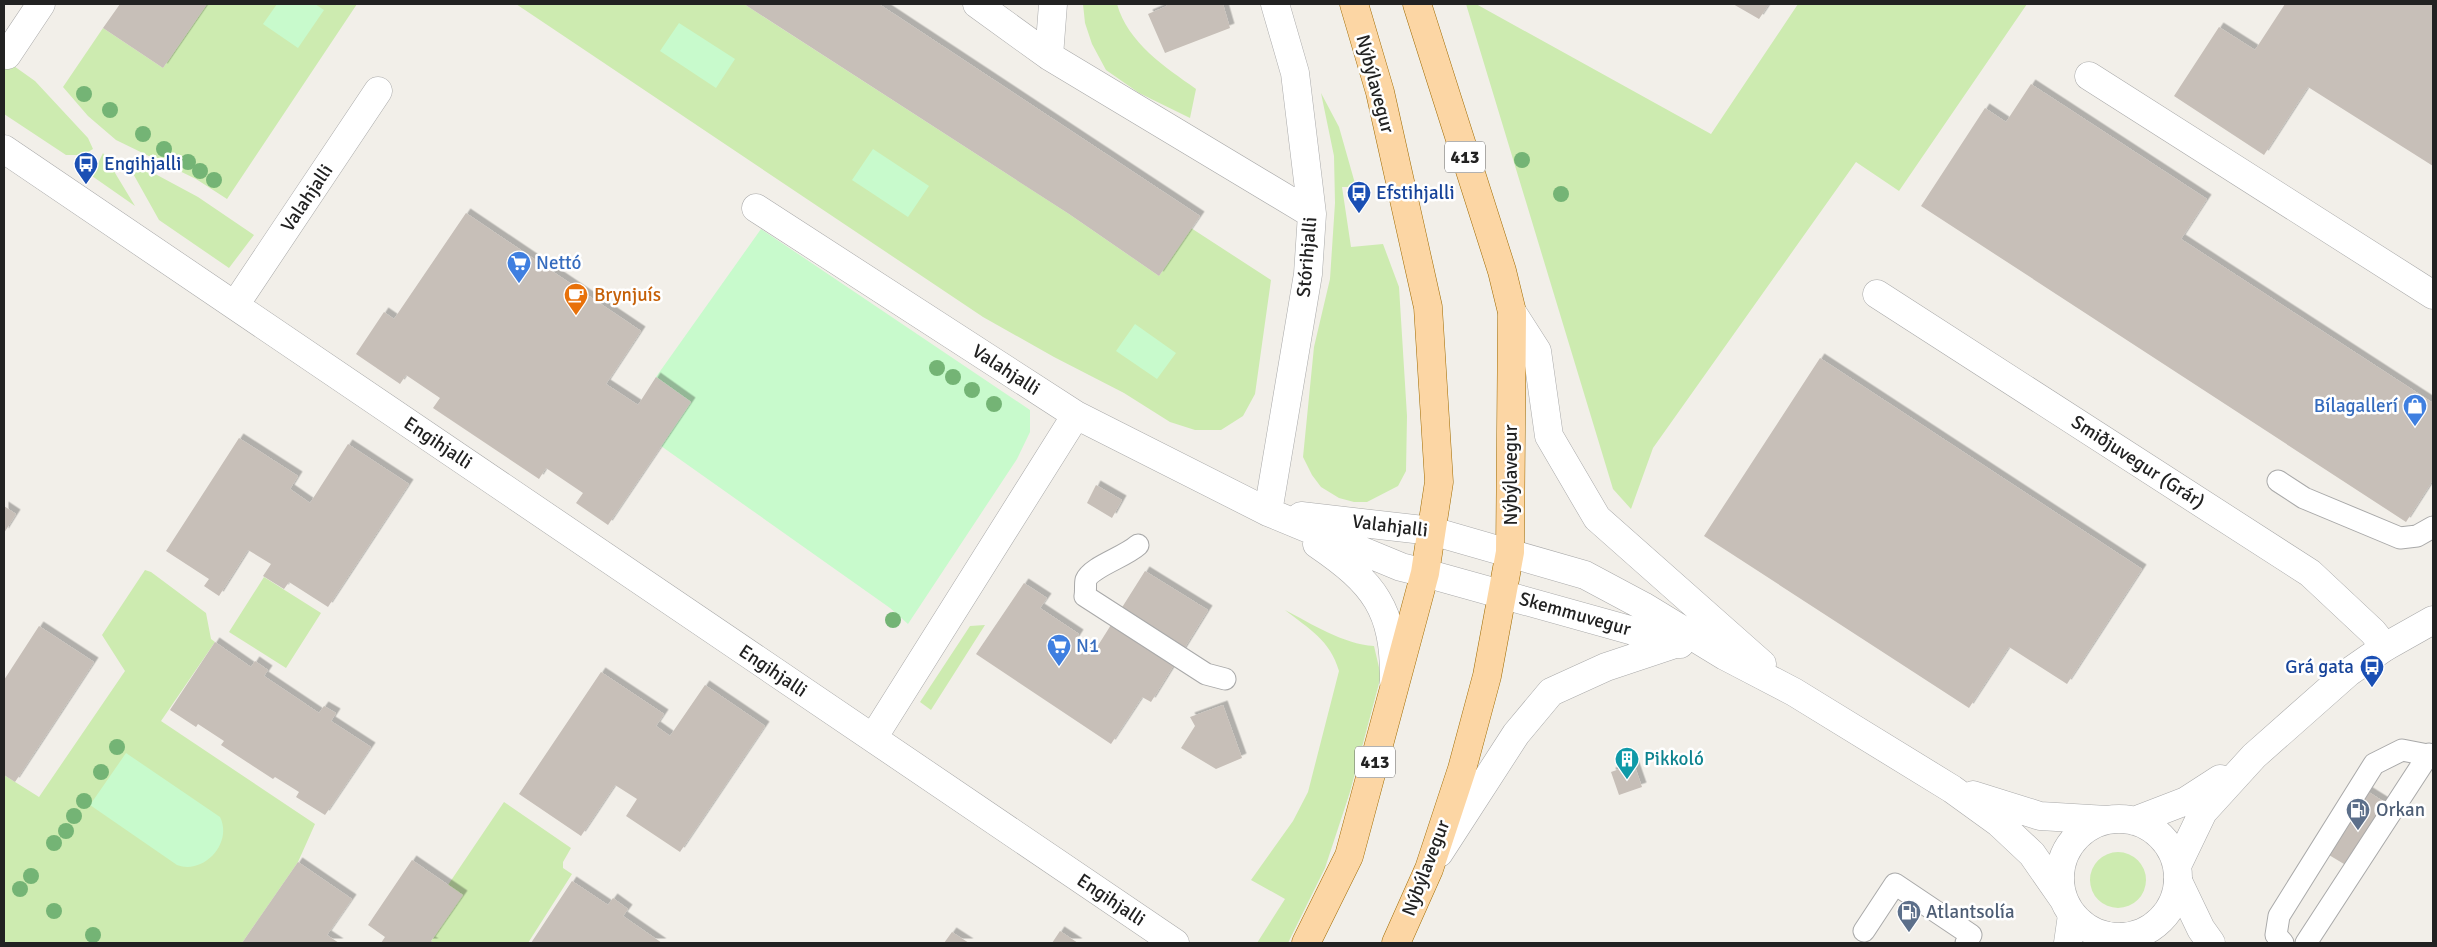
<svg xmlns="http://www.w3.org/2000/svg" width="2437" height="947" font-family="Signika,sans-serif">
	<defs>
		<filter id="shadow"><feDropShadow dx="4.5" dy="-4.5" stdDeviation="0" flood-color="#0004"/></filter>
	</defs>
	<rect width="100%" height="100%" fill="#f2efe9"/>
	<path fill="#cdebb0" d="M 207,4 L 357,4 L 227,199 L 196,179 L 116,140 L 88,116 L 63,87 L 103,28 L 163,68 Z
		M 516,4 L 744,4 L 1069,214 L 1159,276 L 1191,228 L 1271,280 L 1255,394 L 1243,416 L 1221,430 L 1195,430 L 1170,422 L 1124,393 L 1054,357 L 983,317 Z
		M 1083,4 L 1117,4 C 1128,43 1165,67 1196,89 L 1190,118 L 1139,93 L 1106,70 L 1092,44 L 1085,23 Z
		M 1466,4 L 1476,4 L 1711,134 L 1798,4 L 2027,4 L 1899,191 L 1856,162 L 1653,448 L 1631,509 L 1613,489 Z
		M 4,59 L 35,81 L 88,138 L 93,149 L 83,155 L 66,155 L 4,114 Z
		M 1321,93 L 1339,127 L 1356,187 L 1342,187 L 1351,247 L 1383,244 L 1399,287 L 1407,416 L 1406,471 L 1398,486 L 1367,502 L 1354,502 L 1339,498 L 1321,487 L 1312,475 L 1303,457 L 1314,347 L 1330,279 L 1335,203 L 1334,156 Z
		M 103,153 L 135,206 L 92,176 Z
		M 131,161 L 198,197 L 254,235 L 229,268 L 159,220 L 131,170 Z
		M 145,570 L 151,572 L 206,613 L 211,639 L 215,642 L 161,721 L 315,824 L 298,862 L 242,943 L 4,943 L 4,775 L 39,797 L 125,671 L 102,635 Z
		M 264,577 L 321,613 L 286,668 L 229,632 Z
		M 1285,610 C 1312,624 1343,644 1374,646 L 1381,676 L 1350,792 L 1325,868 L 1288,943 L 1257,943 L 1285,899 L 1251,880 L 1293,821 L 1308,792 L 1339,671 C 1330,640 1309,629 1285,610 Z
		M 985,625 L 931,710 L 920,702 L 970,626 Z
		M 504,802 L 571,848 L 563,862 L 563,868 L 572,874 L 528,943 L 434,943 L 431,941 L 462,895 L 448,885 Z
		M2090 880a28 28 0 1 1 56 0a28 28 0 1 1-56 0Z"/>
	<path fill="#c8facc" d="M 277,4 L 315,4 L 324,10 L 298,48 L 263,24 Z
		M 679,23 L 735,59 L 716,88 L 660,51 Z
		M 873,149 L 929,186 L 908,217 L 852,180 Z
		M 761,229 L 1030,410 L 1030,432 L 1017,459 L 908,624 L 890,608 L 661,446 L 691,402 L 656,377 Z
		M 1135,324 L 1176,353 L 1157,379 L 1116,351 Z
		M 126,753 L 220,817 C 233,843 204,875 177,865 L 90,805 Z"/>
	<path fill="#c7bfb8" filter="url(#shadow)" d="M 120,4 L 207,4 L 163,68 L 103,28 Z
		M 744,4 L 879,4 L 1200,216 L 1159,276 L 1069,214 Z
		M 1166,4 L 1223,4 L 1230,28 L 1165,53 L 1148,14 L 1167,6 Z
		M 1733,4 L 1769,4 L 1759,19 Z
		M 2285,4 L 2433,4 L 2433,166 L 2308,87 L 2264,155 L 2174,96 L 2219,27 L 2255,50 Z
		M 2031,84 L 2207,199 L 2181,239 L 2433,403 L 2433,480 L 2406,522 L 1921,206 L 1985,108 L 2006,122 Z
		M 466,213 L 641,331 L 606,384 L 638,405 L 656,377 L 691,402 L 608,525 L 576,503 L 583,493 L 546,468 L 539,479 L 433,408 L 440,398 L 406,375 L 400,384 L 356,354 L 384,312 L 394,319 Z
		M 1820,358 L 2142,569 L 2067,684 L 2009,647 L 1969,708 L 1704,536 Z
		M 239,438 L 298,476 L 290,489 L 310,503 L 348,444 L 409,484 L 328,607 L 289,582 L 284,589 L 263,576 L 271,564 L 248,550 L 219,596 L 204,586 L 209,579 L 166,551 Z
		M 1096,485 L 1122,500 L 1112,518 L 1087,503 Z
		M 4,506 L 16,514 L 4,533 Z
		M 1145,571 L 1208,610 L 1151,702 L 1142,697 L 1111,744 L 976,654 L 1024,583 L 1047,598 L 1040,608 L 1079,634 L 1074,642 L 1092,655 Z
		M 39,626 L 94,662 L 15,782 L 4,775 L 4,680 Z
		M 215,642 L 251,667 L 255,661 L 268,670 L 264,676 L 319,713 L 324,706 L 336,713 L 331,721 L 371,747 L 325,815 L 296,797 L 299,792 L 275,777 L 273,779 L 221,745 L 224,741 L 198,724 L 196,727 L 170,710 Z
		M 601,672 L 664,714 L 656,726 L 670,736 L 705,685 L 765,726 L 680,852 L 626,816 L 637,799 L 615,785 L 581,836 L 519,794 Z
		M 1223,705 L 1242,758 L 1216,769 L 1181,748 L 1195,726 L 1190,717 Z
		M 1634,764 L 1642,787 L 1619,795 L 1611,772 Z
		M 2359,786 L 2394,808 L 2354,870 L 2319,849 Z
		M 412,860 L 463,895 L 431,941 L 434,943 L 381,943 L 385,937 L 368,925 Z
		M 298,862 L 352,899 L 327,935 L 339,943 L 242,943 Z
		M 572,881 L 608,905 L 613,898 L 628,909 L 623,916 L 662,943 L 531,943 Z
		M 1060,931 L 1078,943 L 1052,943 Z
		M 952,932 L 969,943 L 944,943 Z"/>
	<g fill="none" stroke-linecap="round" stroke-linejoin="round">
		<defs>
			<path id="service" d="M 2278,481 L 2304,498 L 2400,538 L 2417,536 L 2433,527
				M 1138,545 C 1125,557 1091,567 1086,580 C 1085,584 1086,591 1085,596 L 1206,674 L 1225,679
				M 1864,931 L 1895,884 L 1971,935 L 1966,943
				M 2283,943 L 2276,935 L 2279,916 L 2374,764 L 2402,750 L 2433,756
				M 2306,943 L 2429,754"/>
			<path id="minor" d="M 977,4 L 1049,56 L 1312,214
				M 7,55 L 41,4
				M 1049,56 L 1053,4
				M 2089,76 L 2433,295
				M 4,149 L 1175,943
				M 756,208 L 1076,415 L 1268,512 L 1401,567 L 1425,573
				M 1877,294 L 2310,573 L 2373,632 L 2385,647
				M 235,305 L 378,91
				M 1268,512 L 1308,274 L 1312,214 L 1295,73 L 1275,4
				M 1301,516 L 1432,531
				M 1317,544 C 1374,583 1395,609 1394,681
				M 873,738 L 1076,415
				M 2178,881 L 2201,929 L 2211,943
				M 2123,937 L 2138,943
				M 2068,943 L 2072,915
				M 2100,943 L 2107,936"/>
			<path id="tertiary" d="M 1512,312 L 1537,351 L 1549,436 L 1597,518 L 1762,664
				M 1432,531 L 1585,575 L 1643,606 L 1725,656 L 1794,692 L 1952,789 L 1999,823 L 2032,854 L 2064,900
				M 1425,573 L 1680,644
				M 1973,795 L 2040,816 L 2107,820
				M2060 878a59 59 0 1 1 118 0a59 59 0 1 1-118 0Z
				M 2134,821 L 2186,801 L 2220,779
				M 1439,853 L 1516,734 L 1551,692 L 1606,667 L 1678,643
				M 2177,866 L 2203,812 L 2254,756 L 2349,672 L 2385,647 L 2433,620"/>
			<path id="primary" d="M 1306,943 L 1349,856 L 1425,573 L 1439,482 L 1428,307 L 1380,92 L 1354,4
				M 1396,943 L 1429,869 L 1462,769 L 1487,676 L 1510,552 L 1512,312 L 1502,271 L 1417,4"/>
		</defs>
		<use href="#service" stroke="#a9a9a9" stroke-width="23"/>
		<use href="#minor" stroke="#a9a9a9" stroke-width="29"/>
		<use href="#tertiary" stroke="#a9a9a9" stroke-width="29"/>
		<use href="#primary" stroke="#a06b00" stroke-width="29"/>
		<use href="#service" stroke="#fff" stroke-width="21"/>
		<use href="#minor" stroke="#fff" stroke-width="28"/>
		<use href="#tertiary" stroke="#fff" stroke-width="28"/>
		<use href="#primary" stroke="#fcd6a4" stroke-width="28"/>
	</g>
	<g fill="#74b475">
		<circle cx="84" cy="94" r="8"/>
		<circle cx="110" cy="110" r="8"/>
		<circle cx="143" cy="134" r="8"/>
		<circle cx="164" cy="149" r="8"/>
		<circle cx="1522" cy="160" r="8"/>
		<circle cx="188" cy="162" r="8"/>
		<circle cx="200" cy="171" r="8"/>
		<circle cx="214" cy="180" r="8"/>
		<circle cx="1561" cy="194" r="8"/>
		<circle cx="937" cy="368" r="8"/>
		<circle cx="953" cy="377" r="8"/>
		<circle cx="972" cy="390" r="8"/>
		<circle cx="994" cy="404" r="8"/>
		<circle cx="893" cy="620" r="8"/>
		<circle cx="117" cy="747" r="8"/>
		<circle cx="101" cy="772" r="8"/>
		<circle cx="84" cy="801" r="8"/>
		<circle cx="74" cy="816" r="8"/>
		<circle cx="66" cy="831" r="8"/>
		<circle cx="54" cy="843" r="8"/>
		<circle cx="31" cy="876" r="8"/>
		<circle cx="20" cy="889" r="8"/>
		<circle cx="54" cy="911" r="8"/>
		<circle cx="93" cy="935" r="8"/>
	</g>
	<defs>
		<symbol id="bus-pin" viewBox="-11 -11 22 30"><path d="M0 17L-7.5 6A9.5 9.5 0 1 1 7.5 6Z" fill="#1a4fb4" stroke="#fff"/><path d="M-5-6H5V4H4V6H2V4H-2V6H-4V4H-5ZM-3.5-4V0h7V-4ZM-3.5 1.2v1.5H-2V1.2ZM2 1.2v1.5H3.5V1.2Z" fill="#fff"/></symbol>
		<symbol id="supermarket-pin" viewBox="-11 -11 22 30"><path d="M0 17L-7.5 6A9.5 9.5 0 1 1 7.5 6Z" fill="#3f7fe0" stroke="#fff"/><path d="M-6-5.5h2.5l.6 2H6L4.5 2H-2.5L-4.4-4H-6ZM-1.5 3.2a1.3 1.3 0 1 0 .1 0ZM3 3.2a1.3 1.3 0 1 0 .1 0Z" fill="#fff"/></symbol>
		<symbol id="cafe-pin" viewBox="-11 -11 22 30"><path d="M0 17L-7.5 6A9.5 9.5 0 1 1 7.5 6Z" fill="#e8710a" stroke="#fff"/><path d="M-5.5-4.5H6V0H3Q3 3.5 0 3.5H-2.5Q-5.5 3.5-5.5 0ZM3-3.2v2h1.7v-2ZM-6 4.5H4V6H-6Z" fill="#fff"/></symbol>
		<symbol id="shop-pin" viewBox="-11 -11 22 30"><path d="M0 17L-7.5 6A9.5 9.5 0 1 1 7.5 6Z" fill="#3f7fe0" stroke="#fff"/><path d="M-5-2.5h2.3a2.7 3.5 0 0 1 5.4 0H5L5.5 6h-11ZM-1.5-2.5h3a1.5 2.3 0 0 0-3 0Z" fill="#fff"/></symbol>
		<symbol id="building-pin" viewBox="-11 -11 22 30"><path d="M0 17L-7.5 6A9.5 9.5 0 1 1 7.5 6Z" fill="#0f9aa8" stroke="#fff"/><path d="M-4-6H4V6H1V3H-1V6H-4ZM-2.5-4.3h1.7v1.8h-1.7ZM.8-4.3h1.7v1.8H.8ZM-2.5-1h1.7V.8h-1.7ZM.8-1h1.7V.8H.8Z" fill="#fff"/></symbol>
		<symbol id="fuel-pin" viewBox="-11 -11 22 30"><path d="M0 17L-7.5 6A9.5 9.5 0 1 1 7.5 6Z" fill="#5c6f8a" stroke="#fff"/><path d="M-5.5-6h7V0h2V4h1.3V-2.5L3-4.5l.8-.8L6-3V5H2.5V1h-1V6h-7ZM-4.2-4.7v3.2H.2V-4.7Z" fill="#fff"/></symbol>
	</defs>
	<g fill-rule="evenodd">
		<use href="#bus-pin" x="72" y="150" width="28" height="38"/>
		<use href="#bus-pin" x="1345" y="179" width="28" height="38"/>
		<use href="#supermarket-pin" x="505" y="249" width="28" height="38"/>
		<use href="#cafe-pin" x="562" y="281" width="28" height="38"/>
		<use href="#shop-pin" x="2401" y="392" width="28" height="38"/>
		<use href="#supermarket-pin" x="1045" y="632" width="28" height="38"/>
		<use href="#bus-pin" x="2358" y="653" width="28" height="38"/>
		<use href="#building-pin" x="1613" y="745" width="28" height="38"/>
		<use href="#fuel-pin" x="2344" y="796" width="28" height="38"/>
		<use href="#fuel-pin" x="1895" y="898" width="28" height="38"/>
	</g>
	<g text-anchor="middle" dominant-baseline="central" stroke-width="5" stroke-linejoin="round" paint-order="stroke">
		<g fill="#fff" stroke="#646464" stroke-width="1">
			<rect x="1445" y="141.5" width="40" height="31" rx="4"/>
			<rect x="1355" y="746.5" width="40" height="31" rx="4"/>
		</g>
		<g font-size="18" font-weight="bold" fill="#222">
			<text x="1465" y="157">413</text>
			<text x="1375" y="762">413</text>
		</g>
		<g font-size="19" fill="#222" stroke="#fff">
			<text transform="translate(1375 84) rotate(75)">Nýbýlavegur</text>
			<text transform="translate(307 198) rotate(-56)">Valahjalli</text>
			<text transform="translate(1307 257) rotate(-85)">Stórihjalli</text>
			<text transform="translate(1006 370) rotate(33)">Valahjalli</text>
			<text transform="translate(438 443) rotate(34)">Engihjalli</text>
			<text transform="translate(2138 462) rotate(33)">Smiðjuvegur (Grár)</text>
			<text transform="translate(1511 475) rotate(-90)">Nýbýlavegur</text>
			<text transform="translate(1390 526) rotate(7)">Valahjalli</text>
			<text transform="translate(1575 614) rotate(16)">Skemmuvegur</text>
			<text transform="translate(773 671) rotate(34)">Engihjalli</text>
			<text transform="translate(1426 868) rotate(-69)">Nýbýlavegur</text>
			<text transform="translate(1111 900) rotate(34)">Engihjalli</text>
		</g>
		<g font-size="19" fill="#164399" stroke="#fff" text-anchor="start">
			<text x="104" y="164">Engihjalli</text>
			<text x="1376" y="193">Efstihjalli</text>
			<text x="2354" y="667" text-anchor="end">Grá gata</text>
		</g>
		<g font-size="19" fill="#366cbe" stroke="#fff" text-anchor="start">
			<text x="536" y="263">Nettó</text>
			<text x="2398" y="406" text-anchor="end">Bílagallerí</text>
			<text x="1076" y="646">N1</text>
		</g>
		<g font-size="19" fill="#c56008" stroke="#fff" text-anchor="start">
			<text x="594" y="295">Brynjuís</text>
		</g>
		<g font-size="19" fill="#0d838f" stroke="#fff" text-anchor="start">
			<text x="1644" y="759">Pikkoló</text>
		</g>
		<g font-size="19" fill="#4e5e75" stroke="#fff" text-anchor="start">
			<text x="2376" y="810">Orkan</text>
			<text x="1926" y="912">Atlantsolía</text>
		</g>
	</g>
	<rect width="2437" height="947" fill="none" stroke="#222222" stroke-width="10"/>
</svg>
